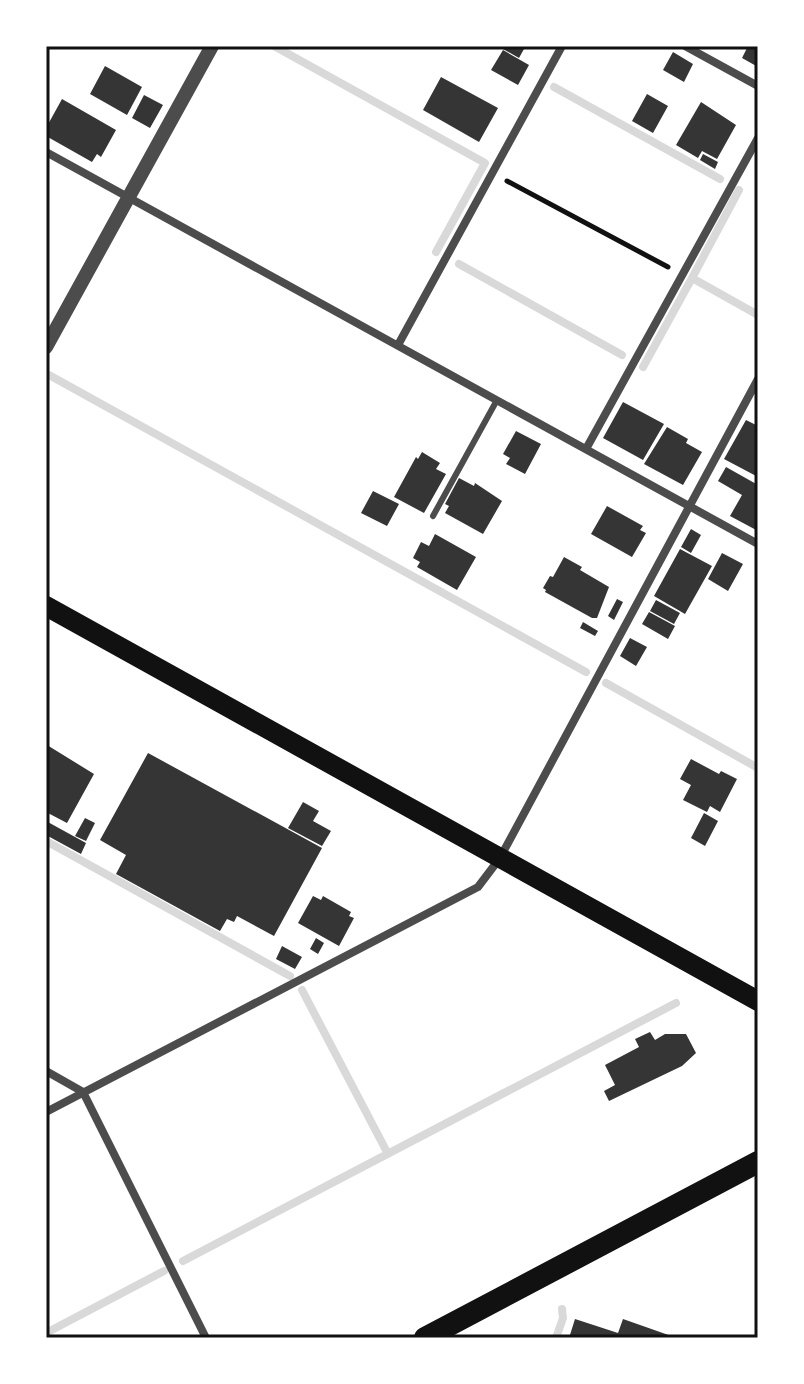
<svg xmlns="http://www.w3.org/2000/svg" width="804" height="1384" font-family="'Varela Round',sans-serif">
	<rect width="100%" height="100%" fill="#fff"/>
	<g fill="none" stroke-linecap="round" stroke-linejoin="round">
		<path stroke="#d9d9d9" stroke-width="8" d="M 274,46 L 485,163 L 436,252
			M 554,87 L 720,179
			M 459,264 L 622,355
			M 692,278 L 739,190
			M 643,367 L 692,278 L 758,315
			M 49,375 L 586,672
			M 606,683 L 758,768
			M 46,841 L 290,976
			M 302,990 L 388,1154
			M 183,1261 L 676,1003
			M 46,1333 L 164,1271
			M 556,1338 L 563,1318 L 562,1309"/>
	</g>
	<path fill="#353535" d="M 505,46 L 518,46 L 524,49 L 519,58 L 503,49 Z
		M 748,46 L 758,46 L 758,67 L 742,58 Z
		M 503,50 L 529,65 L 518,85 L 491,70 Z
		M 673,52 L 693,64 L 684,82 L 663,70 Z
		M 105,66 L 142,87 L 127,115 L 90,94 Z
		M 441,77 L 498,108 L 479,142 L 423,110 Z
		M 647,94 L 668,106 L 653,133 L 632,121 Z
		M 144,95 L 163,105 L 150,128 L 132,118 Z
		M 62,99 L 116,130 L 101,157 L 97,154 L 92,162 L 46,136 L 46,128 Z
		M 701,102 L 736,125 L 717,159 L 702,151 L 698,158 L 676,145 Z
		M 703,154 L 718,162 L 715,169 L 700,160 Z
		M 623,402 L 664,424 L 643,460 L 603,438 Z
		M 746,420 L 758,426 L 758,477 L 724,459 Z
		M 667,427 L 688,439 L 686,443 L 702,452 L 683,485 L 644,464 Z
		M 516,431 L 541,444 L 525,474 L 506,464 L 510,458 L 503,454 Z
		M 422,452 L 440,463 L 436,469 L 446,474 L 424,513 L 394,497 L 416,457 L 418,459 Z
		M 726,467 L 758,485 L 758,531 L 730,516 L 742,495 L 718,481 Z
		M 459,478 L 474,486 L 475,483 L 502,501 L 483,534 L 445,513 L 449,506 L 445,504 Z
		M 373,491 L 399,504 L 387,526 L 361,513 Z
		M 607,506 L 643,526 L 640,530 L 646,533 L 632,557 L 591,534 Z
		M 691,529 L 701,535 L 691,553 L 681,547 Z
		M 435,534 L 476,557 L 457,590 L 417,567 L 420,562 L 413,558 L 421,542 L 429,546 Z
		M 680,549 L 712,566 L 685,614 L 654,596 Z
		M 722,553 L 743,564 L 728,591 L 708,579 Z
		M 564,557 L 582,567 L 580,570 L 609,587 L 597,618 L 592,618 L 545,592 L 546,590 L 543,588 L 550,576 L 553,577 Z
		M 617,599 L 623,602 L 614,620 L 608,616 Z
		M 656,600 L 680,613 L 674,624 L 650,611 Z
		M 649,612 L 675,626 L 668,639 L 642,624 Z
		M 583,622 L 598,631 L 595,636 L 580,628 Z
		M 630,638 L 647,647 L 636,666 L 620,656 Z
		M 47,745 L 94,774 L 67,823 L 46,812 Z
		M 148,753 L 322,848 L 274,936 L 237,916 L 234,922 L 227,919 L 220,931 L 116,874 L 126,855 L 100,840 Z
		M 691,759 L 719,774 L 721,771 L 737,779 L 720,812 L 710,806 L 707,812 L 683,800 L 691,785 L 680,779 Z
		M 303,802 L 319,811 L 313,821 L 331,831 L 322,846 L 288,828 Z
		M 704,813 L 718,821 L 705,846 L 691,838 Z
		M 85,818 L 95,823 L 86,841 L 75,836 Z
		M 46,821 L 86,843 L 81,854 L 46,835 Z
		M 313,896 L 321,900 L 323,896 L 351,912 L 349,916 L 354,918 L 339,946 L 298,923 Z
		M 316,938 L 324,943 L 318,954 L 310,949 Z
		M 282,946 L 302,957 L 295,969 L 276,959 Z
		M 650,1032 L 655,1040 L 665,1034 L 686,1034 L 696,1053 L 682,1066 L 609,1101 L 604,1091 L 615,1085 L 605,1065 L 639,1047 L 635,1039 Z
		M 575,1319 L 618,1333 L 623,1319 L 677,1338 L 569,1338 Z"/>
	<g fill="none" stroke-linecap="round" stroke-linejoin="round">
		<path stroke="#111" stroke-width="5" d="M 507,181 L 668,267"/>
		<path stroke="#4c4c4c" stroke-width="6" d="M 433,516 L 497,400"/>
		<path stroke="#4c4c4c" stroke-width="8" d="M 685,46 L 758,86
			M 46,152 L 758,544
			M 398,345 L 562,46
			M 586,449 L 758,138
			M 46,1071 L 83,1092 L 206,1338
			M 46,1112 L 478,887 L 500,858 L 758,379"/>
		<path stroke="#4c4c4c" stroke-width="14" d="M 46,347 L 212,46"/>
		<path stroke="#111" stroke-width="20" d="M 46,606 L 758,1001"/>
		<path stroke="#111" stroke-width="22" d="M 425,1338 L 758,1162"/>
	</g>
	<rect width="804" height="1384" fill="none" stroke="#ffffff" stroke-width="96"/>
	<rect x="48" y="48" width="708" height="1288" fill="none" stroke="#111" stroke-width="3"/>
</svg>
